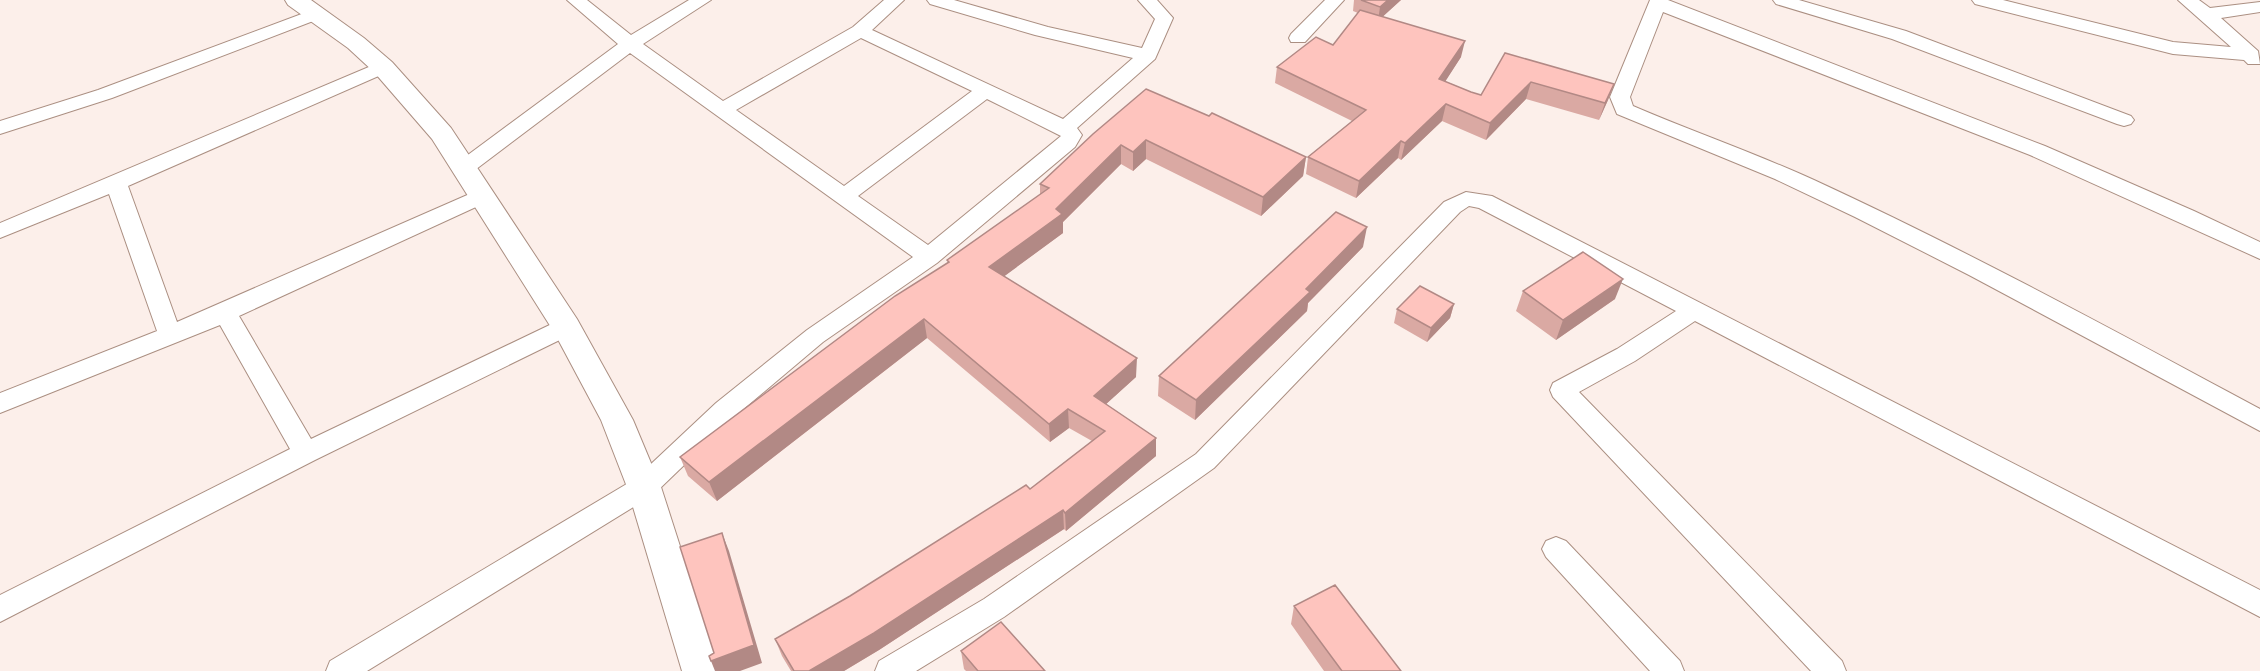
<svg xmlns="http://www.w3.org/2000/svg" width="2260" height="671" font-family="Lora,serif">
	<rect width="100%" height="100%" fill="#fcefea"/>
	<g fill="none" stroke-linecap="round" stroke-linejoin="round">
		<defs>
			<path id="minor" d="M 567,0 L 587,0 L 631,35 L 689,0 L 711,0 L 643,44 L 723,101 L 853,27 L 884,0 L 904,0 L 872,30 L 1063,119 L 1133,58 L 1035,35 L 930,4 L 927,0 L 954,0 L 1048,27 L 1142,48 L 1155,19 L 1138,0 L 1157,0 L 1173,18 L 1155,59 L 1077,128 L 1082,135 L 1075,147 L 937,263 L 823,342 L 734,417 L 653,495 L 367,671 L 326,671 L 330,661 L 635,479 L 716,403 L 807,330 L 913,257 L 630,53 L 471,173 L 464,175 L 457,173 L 453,168 L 457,163 L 618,44 ZM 861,38 L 972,91 L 844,186 L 736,110 ZM 987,99 L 1061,136 L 928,245 L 858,196 Z
				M 1325,0 L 1344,0 L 1305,42 L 1291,42 L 1289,38 L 1291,34 Z
				M 1650,0 L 1668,0 L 2045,146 L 2194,211 L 2260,242 L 2260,259 L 2030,155 L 1663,12 L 1630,97 L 1633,106 C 1693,132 1755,153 1814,180 C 1966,250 2113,330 2260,409 L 2260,431 L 1969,275 L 1855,217 L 1775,179 L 1617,114 L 1610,97 Z
				M 1773,0 L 1799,0 L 1906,31 L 2131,116 L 2134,120 L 2131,124 L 2124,126 L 2117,124 L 1892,39 L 1776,4 Z
				M 1972,0 L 2003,0 L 2173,42 L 2231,47 L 2178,0 L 2199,0 L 2210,8 L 2260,2 L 2260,12 L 2221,18 L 2258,51 L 2260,64 L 2248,64 L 2244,60 L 2173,54 L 1975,4 Z
				M 315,9 L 321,10 L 324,14 L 321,18 L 112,98 L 0,134 L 0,121 L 98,90 Z
				M 383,61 L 390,63 L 393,67 L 390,71 L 128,186 L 177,322 L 481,189 L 489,191 L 492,196 L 489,201 L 239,316 L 311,439 L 558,321 L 566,318 L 574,321 L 578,327 L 574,333 L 315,460 L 0,622 L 0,595 L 290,449 L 220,325 L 0,413 L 0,393 L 157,331 L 109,194 L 0,238 L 0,223 Z
				M 1466,192 L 1492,196 L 2260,590 L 2260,617 L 1695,321 L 1635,361 L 1579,392 L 1842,661 L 1846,671 L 1811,671 L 1553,397 L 1550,390 L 1553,383 L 1617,349 L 1676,311 L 1479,208 L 1469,206 L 1460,212 L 1214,468 L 1004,617 L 916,671 L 875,671 L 879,661 L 984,599 L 1196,454 L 1444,202 Z
				M 1556,537 L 1566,541 L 1680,661 L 1684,671 L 1650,671 L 1546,557 L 1542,549 L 1546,541 Z"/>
			<path id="tertiary" d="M 285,0 L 311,0 L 364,38 L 392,62 L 451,128 L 577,319 L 633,420 L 661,487 L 720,671 L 682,671 L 627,487 L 601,420 L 554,332 L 432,139 L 374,72 L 348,48 L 288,5 Z"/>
		</defs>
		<use href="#minor" stroke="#ab8f82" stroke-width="2"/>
		<use href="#tertiary" stroke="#ab8f82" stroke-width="2"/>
		<use href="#minor" fill="#fff" fill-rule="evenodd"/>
		<use href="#tertiary" fill="#fff" fill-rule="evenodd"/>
	</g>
	<path fill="#daa9a3" d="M 1354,0 L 1401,0 L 1382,17 L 1461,57 L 1445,81 L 1471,92 L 1481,95 L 1505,53 L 1614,84 L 1608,100 L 1599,120 L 1526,99 L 1486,140 L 1442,121 L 1401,160 L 1398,158 L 1356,198 L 1306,174 L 1308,157 L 1352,121 L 1275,83 L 1277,67 L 1333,45 L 1358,13 L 1353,11 Z
		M 1093,134 L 1306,157 L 1303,176 L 1261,216 L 1146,159 L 1133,171 L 1121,164 L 1063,222 L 1063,233 L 1004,276 L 1136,377 L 1106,404 L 1156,438 L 1156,456 L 1066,531 L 1064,529 L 879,650 L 844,671 L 791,671 L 782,656 L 775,639 L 850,596 L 1030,489 L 1092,441 L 1069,428 L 1050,442 L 927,338 L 717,501 L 688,476 L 680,457 L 948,263 L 947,260 L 1040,195 L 1040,184 Z
		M 1363,247 L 1308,303 L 1307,311 L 1195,420 L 1158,396 L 1159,376 Z
		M 1523,291 L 1615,299 L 1556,340 L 1516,311 Z
		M 1454,304 L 1450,318 L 1427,342 L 1394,323 L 1397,309 Z
		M 1294,606 L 1401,671 L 1324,671 L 1291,624 Z
		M 961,651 L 1045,671 L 966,671 L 964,669 Z"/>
	<path fill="#b28985" d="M 1388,0 L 1401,0 L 1378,21 L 1380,7 Z
		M 1465,41 L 1461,57 L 1436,96 L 1439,79 Z
		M 1531,82 L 1526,99 L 1486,140 L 1490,123 Z
		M 1614,84 L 1608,100 L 1599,120 L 1605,103 Z
		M 1446,104 L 1442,121 L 1401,160 L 1405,143 Z
		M 1146,140 L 1146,159 L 1133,171 L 1133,152 Z
		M 1401,141 L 1398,158 L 1356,198 L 1359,181 Z
		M 1121,145 L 1121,164 L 1063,222 L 1063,233 L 991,286 L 989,267 L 1056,209 Z
		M 1306,157 L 1303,176 L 1261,216 L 1263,197 Z
		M 1367,227 L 1363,247 L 1308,303 L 1307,311 L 1195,420 L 1196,400 Z
		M 1623,279 L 1615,299 L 1556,340 L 1563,320 Z
		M 1454,304 L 1450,318 L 1427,342 L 1431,328 Z
		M 924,319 L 927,338 L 717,501 L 709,482 Z
		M 1137,358 L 1136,377 L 1094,415 L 1094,396 Z
		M 1068,409 L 1069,428 L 1050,442 L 1049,424 Z
		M 1156,438 L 1156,456 L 1066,531 L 1065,513 Z
		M 1063,510 L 1064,529 L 879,650 L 844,671 L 809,671 Z
		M 722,533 L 729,551 L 762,663 L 740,671 L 715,671 L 711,661 L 754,645 Z"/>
	<path fill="#fec4be" stroke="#b28985" stroke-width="1.5" d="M 1361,0 L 1388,0 L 1380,7 Z
		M 1360,10 L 1465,41 L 1439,79 L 1471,92 L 1481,95 L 1505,53 L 1614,84 L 1605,103 L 1531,82 L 1490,123 L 1446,104 L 1405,143 L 1401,141 L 1359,181 L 1308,157 L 1366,110 L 1277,67 L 1316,37 L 1333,45 Z
		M 1146,89 L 1209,116 L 1212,113 L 1306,157 L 1263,197 L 1146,140 L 1133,152 L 1121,145 L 1056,209 L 1062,214 L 989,267 L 1137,358 L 1094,396 L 1156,438 L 1065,513 L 1063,510 L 874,633 L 809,671 L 794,671 L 775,639 L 850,596 L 1026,485 L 1030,489 L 1105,431 L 1068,409 L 1049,424 L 924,319 L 709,482 L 680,457 L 895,296 L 949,262 L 947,260 L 1049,188 L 1040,184 L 1093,134 Z
		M 1336,212 L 1367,227 L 1306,289 L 1310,292 L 1196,400 L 1159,376 Z
		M 1583,252 L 1623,279 L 1563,320 L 1523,291 Z
		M 1420,286 L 1454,304 L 1431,328 L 1397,309 Z
		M 722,533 L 754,645 L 711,661 L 709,656 L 714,653 L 680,547 Z
		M 1335,585 L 1401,671 L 1342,671 L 1294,606 Z
		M 1001,622 L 1045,671 L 978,671 L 961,651 Z"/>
</svg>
